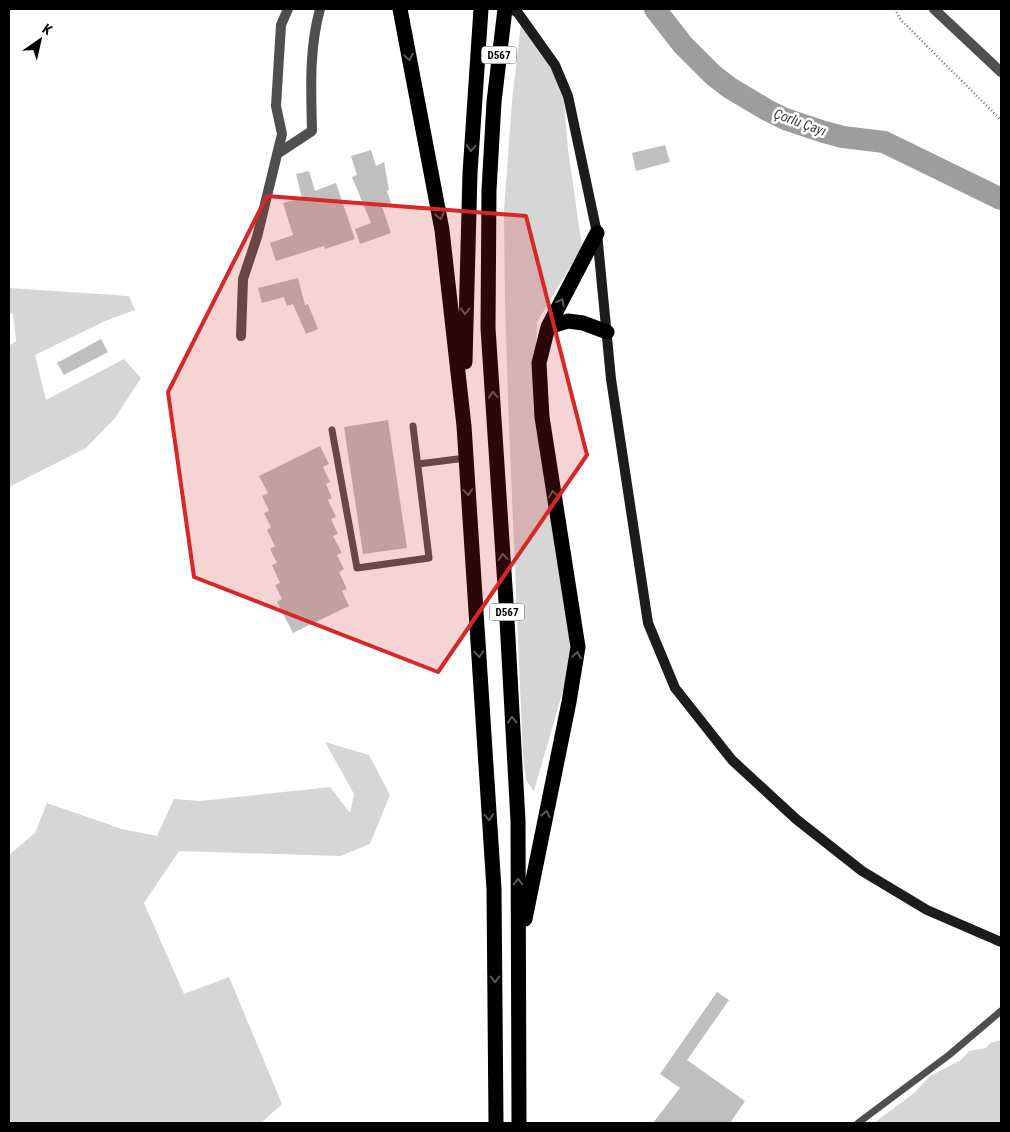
<svg xmlns="http://www.w3.org/2000/svg" width="1010" height="1132" font-family="'Roboto Condensed',sans-serif">
	<rect width="100%" height="100%" fill="#fff"/>
	<path fill="#d6d6d6" d="M 521,23 L 545,50 L 563,91 L 568,149 L 582,247 L 537,322 L 536,355 L 572,634 L 568,673 L 534,791 L 526,780 L 523,756 L 509,428 L 505,302 L 504,211 L 512,101 Z
		M 9,288 L 129,296 L 135,310 L 105,321 L 35,355 L 46,400 L 124,359 L 141,378 L 115,418 L 86,448 L 9,487 L 9,346 L 16,341 L 13,314 L 9,313 Z
		M 325,742 L 369,755 L 390,795 L 370,844 L 340,856 L 179,851 L 144,903 L 184,994 L 229,977 L 282,1104 L 261,1123 L 9,1123 L 9,855 L 35,833 L 47,803 L 122,829 L 157,836 L 174,799 L 200,801 L 330,787 L 350,813 L 354,794 Z
		M 1001,1040 L 1001,1123 L 874,1123 L 914,1093 L 930,1076 L 961,1060 L 969,1051 L 986,1048 L 990,1043 Z"/>
	<g fill="none" stroke-linecap="round" stroke-linejoin="round">
		<path stroke="#9d9d9d" stroke-width="22" d="M 655,9 L 683,45 L 713,75 L 730,88 L 767,110 L 785,119 L 824,132 L 843,137 L 884,142 L 1001,199"/>
	</g>
	<path fill="#bfbfbf" d="M 665,145 L 670,162 L 636,171 L 632,153 Z
		M 371,150 L 376,166 L 384,162 L 389,190 L 387,191 L 391,203 L 382,207 L 391,233 L 360,244 L 355,229 L 371,223 L 352,177 L 357,175 L 351,156 Z
		M 309,171 L 315,191 L 336,183 L 355,239 L 325,249 L 324,246 L 276,261 L 270,243 L 293,235 L 283,203 L 302,198 L 296,174 Z
		M 298,278 L 305,305 L 308,304 L 318,329 L 306,334 L 293,304 L 287,306 L 284,297 L 262,303 L 258,288 Z
		M 101,339 L 108,352 L 64,375 L 57,363 Z
		M 388,420 L 407,548 L 363,554 L 344,427 Z
		M 320,446 L 329,464 L 323,467 L 330,482 L 326,484 L 332,498 L 328,500 L 336,517 L 331,519 L 338,534 L 333,536 L 342,553 L 337,555 L 344,569 L 339,572 L 347,589 L 342,591 L 349,606 L 293,633 L 277,602 L 282,599 L 275,585 L 280,583 L 272,565 L 277,563 L 270,549 L 275,546 L 267,530 L 271,527 L 264,513 L 269,511 L 262,496 L 268,493 L 259,476 Z
		M 717,992 L 729,1000 L 687,1060 L 745,1101 L 730,1123 L 653,1123 L 680,1088 L 660,1074 Z"/>
	<g fill="none" stroke-linecap="round" stroke-linejoin="round">
		<path stroke="#717171" stroke-width="2.5" stroke-dasharray="1 2.5" stroke-linecap="butt" d="M 895,9 L 901,20 L 1001,120"/>
		<path stroke="#4f4f4f" stroke-width="7" d="M 332,430 L 357,568 L 429,558 L 413,426
			M 418,464 L 466,458
			M 858,1123 L 949,1055 L 1001,1011"/>
		<path stroke="#4f4f4f" stroke-width="10" d="M 934,9 L 1001,72
			M 277,154 L 312,131 C 311,89 309,49 320,9
			M 241,336 L 243,279 L 257,237 L 282,134 L 276,106 L 281,25 L 288,9"/>
		<path stroke="#1c1c1c" stroke-width="10" d="M 512,9 L 518,13 L 555,65 L 568,96 L 597,233 L 611,379 L 648,623 L 675,688 L 732,760 L 796,819 L 862,871 L 927,910 L 1001,942"/>
		<path stroke="#000" stroke-width="15" d="M 400,9 L 442,230 L 464,426 L 494,889 L 496,1123
			M 505,9 L 494,102 L 489,190 L 488,328 L 506,602 L 518,821 L 519,1123
			M 548,327 L 568,321 L 583,323 L 607,332
			M 465,362 L 470,173 L 481,9
			M 525,919 L 569,702 L 578,647 L 542,417 L 539,363 L 548,327 L 597,233"/>
	</g>
	<defs><path id="oneway-chevron" d="M-2-3.5L2.5 0L-2 3.5" fill="none" stroke-width="1.6" stroke-linecap="round" stroke-linejoin="round" transform="scale(1.25)"/></defs>
	<g stroke="#595959">
		<use href="#oneway-chevron" transform="translate(409 57) rotate(79)"/>
		<use href="#oneway-chevron" transform="translate(471 148) rotate(93)"/>
		<use href="#oneway-chevron" transform="translate(440 216) rotate(79)"/>
		<use href="#oneway-chevron" transform="translate(561 302) rotate(-62)"/>
		<use href="#oneway-chevron" transform="translate(465 311) rotate(91)"/>
		<use href="#oneway-chevron" transform="translate(493 395) rotate(-94)"/>
		<use href="#oneway-chevron" transform="translate(468 492) rotate(86)"/>
		<use href="#oneway-chevron" transform="translate(553 494) rotate(-99)"/>
		<use href="#oneway-chevron" transform="translate(503 557) rotate(-94)"/>
		<use href="#oneway-chevron" transform="translate(479 654) rotate(86)"/>
		<use href="#oneway-chevron" transform="translate(577 655) rotate(-81)"/>
		<use href="#oneway-chevron" transform="translate(512 720) rotate(-93)"/>
		<use href="#oneway-chevron" transform="translate(546 814) rotate(-78)"/>
		<use href="#oneway-chevron" transform="translate(489 817) rotate(86)"/>
		<use href="#oneway-chevron" transform="translate(518 882) rotate(-90)"/>
		<use href="#oneway-chevron" transform="translate(495 979) rotate(90)"/>
	</g>
	<path fill="#d62828" fill-opacity="0.2" stroke="#d62828" stroke-width="4" stroke-linejoin="round" d="M 267,196 L 526,216 L 587,455 L 438,672 L 194,577 L 168,392 Z"/>
	<g text-anchor="middle" dominant-baseline="central" stroke-width="5" stroke-linejoin="round" paint-order="stroke">
		<g fill="#fff" stroke="#4c4c4c" stroke-width="1">
			<rect x="481.5" y="46.5" width="35" height="17" rx="4"/>
			<rect x="489.5" y="603.5" width="35" height="17" rx="4"/>
		</g>
		<g font-size="11" font-weight="bold" fill="#000">
			<text x="499" y="55">D567</text>
			<text x="507" y="612">D567</text>
		</g>
		<g font-size="14" font-style="italic" fill="#3e3e3e" stroke="#fff">
			<text transform="translate(800 122) rotate(20)">Çorlu Çayı</text>
		</g>
	</g>
	<rect width="1010" height="1132" fill="none" stroke="#000000" stroke-width="20"/>
	<g transform="translate(40 40) rotate(34)" stroke="#ffffff" stroke-width="4" paint-order="stroke">
	<path d="M0-4L9 19L0 12L-9 19Z" fill="#000000"/>
	<text y="-8" font-size="14" font-weight="bold" text-anchor="middle" fill="#000000">K</text>
	</g>
</svg>
